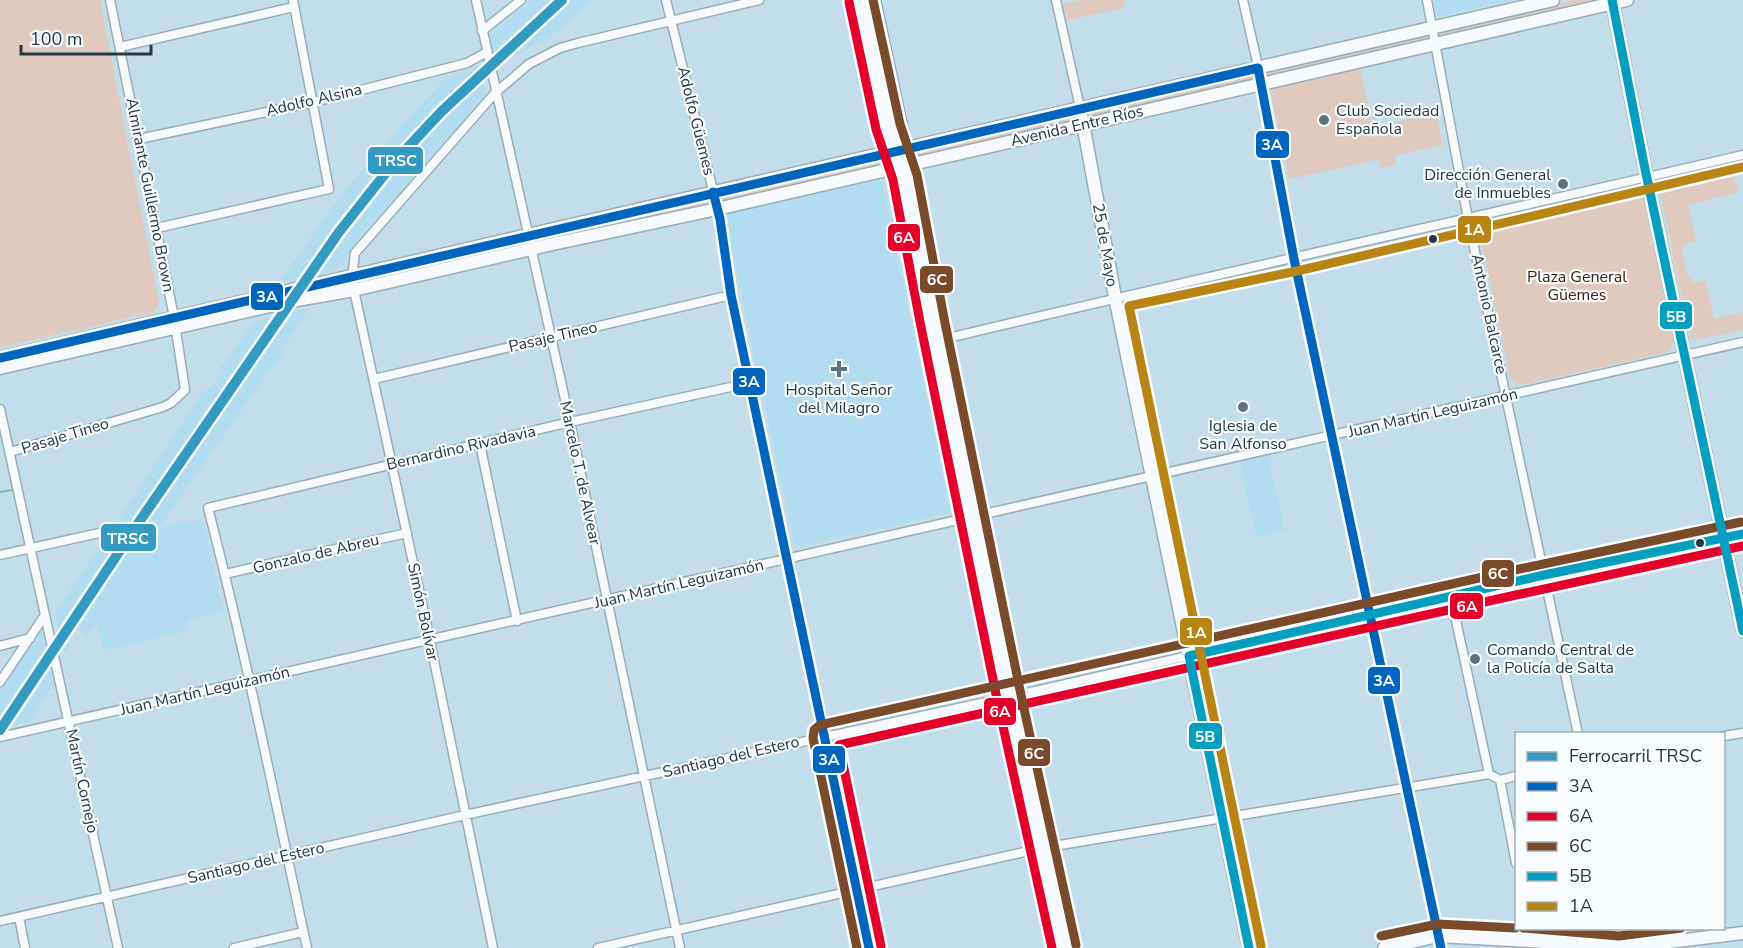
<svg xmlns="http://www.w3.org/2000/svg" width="1743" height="948" font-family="'Nunito Sans',sans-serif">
	<rect width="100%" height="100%" fill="#c3ddea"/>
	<path fill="#b2ddf1" d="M 531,0 L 593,0 L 552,35 L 498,65 L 489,35 Z
		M 1434,0 L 1515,0 L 1442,16 L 1437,14 Z
		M 478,66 L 487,94 L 338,268 L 279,282 L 344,191 L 382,147 L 444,80 Z
		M 877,178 L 882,182 L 950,509 L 948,513 L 799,546 L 795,544 L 725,218 L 729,213 Z
		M 309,309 L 281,351 L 285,356 L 269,371 L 160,527 L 199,520 L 204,524 L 223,611 L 186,620 L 188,631 L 103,650 L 97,622 L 88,636 L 76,628 L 68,652 L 64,653 L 55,612 L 104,542 L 201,394 L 219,380 L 220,365 L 226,364 L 226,361 L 254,322 Z
		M 1268,455 L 1284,530 L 1256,536 L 1240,462 Z
		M 42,628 L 55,688 L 50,690 L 30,721 L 0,728 L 0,686 Z"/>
	<path fill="#e0c9be" d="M 0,0 L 100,0 L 159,303 L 154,312 L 0,347 Z
		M 1080,0 L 1123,0 L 1125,8 L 1067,20 L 1063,4 Z
		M 1575,0 L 1606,0 L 1442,38 L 1441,31 Z
		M 1428,34 L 1430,41 L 1266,79 L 1264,72 Z
		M 1360,68 L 1372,127 L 1436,113 L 1443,145 L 1395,155 L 1396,165 L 1381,168 L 1379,159 L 1289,179 L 1270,91 L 1276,86 Z
		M 1252,74 L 1253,81 L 1089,119 L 1088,112 Z
		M 1074,115 L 1075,122 L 911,160 L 910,153 Z
		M 887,158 L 888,164 L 725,202 L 723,195 Z
		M 1732,169 L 1738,192 L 1688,205 L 1696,241 L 1684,244 L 1685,249 L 1681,250 L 1688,278 L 1692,277 L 1694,283 L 1705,280 L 1714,319 L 1743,312 L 1743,330 L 1694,340 L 1690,337 L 1659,187 L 1661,185 Z
		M 1633,188 L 1642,193 L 1674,342 L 1668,352 L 1522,385 L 1510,378 L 1479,230 L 1485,221 Z
		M 705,199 L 707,205 L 543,243 L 542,236 Z
		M 524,241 L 526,248 L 382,279 L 381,277 L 394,271 Z"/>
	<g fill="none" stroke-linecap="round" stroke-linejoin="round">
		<path stroke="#69c5ae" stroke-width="2" d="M 0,492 L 12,490"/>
		<defs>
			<path id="street" d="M 476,0 L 570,422 L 680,948
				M 666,0 L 720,219 L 731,295 L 869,948
				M 1056,0 L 1080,108
				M 1243,0 L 1262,84 L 1294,259 L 1331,436 L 1408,788 L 1441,948
				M 1427,0 L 1468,219 L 1578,734
				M 482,31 L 521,0
				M 120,47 L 294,7
				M 139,139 L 314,102 L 467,63 L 487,52
				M 157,228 L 329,189 L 293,0
				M 936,341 C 1204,276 1474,218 1743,155
				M 374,379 L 731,295
				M 0,409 L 45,615 L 0,682
				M 480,444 L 517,621
				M 10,452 L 163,407 L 171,403 L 185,390 L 174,317 L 110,0
				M 0,555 L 108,531
				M 225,574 L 407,533
				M 1451,597 L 1489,774
				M 45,615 L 118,948
				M 0,646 L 30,638
				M 1724,736 L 1743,733
				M 0,737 L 1743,342
				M 1500,780 L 1516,863
				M 19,917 L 25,948
				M 0,921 L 465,815 L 1009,697 L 1371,614 L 1743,534
				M 1529,928 L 1532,941
				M 1616,928 L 1619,948
				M 234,948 L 303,932
				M 307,948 C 275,801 246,654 208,508 L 570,422 L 749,383
				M 493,948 L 430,641 L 354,290 L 352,277 L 355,253 L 495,93 L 529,64 L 560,48 L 578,43 L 759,0
				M 598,948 L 1042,848 L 1489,774 L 1500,780 L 1516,776"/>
			<path id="secondary" d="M 861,0 L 888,127 L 905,177 L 933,325 L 1009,697 L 1064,948
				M 874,0 L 906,149
				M 1612,0 L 1644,164 L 1743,631
				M 1082,118 L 1115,297 L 1249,948
				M 0,358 L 545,231 L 1553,0
				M 0,368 L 291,301 L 354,290 L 548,245 L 717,209 L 1627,0
				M 1384,948 L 1438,936 L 1532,941 L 1618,948
				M 1620,948 L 1743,933"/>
		</defs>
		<use href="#street" stroke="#99adb6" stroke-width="11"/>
		<use href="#secondary" stroke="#99adb6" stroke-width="15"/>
		<use href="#street" stroke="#f6fafc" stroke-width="8"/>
		<use href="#secondary" stroke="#f6fafc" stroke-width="12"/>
		<defs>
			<path id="bus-1" d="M 713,192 L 720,219 L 731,295 L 869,948
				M 0,358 L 1258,68 L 1294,259 L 1441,948"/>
			<path id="bus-2" d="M 849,2 L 876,129 L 893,180 L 921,327 L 997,699 L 1052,948
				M 881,946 L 839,745 L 1516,595 L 1743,546"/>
			<path id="bus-3" d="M 873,0 L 900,124 L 917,175 L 945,323 L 1021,695 L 1076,945
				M 1523,928 L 1619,936
				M 1381,936 L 1438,924 L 1516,928
				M 1619,936 L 1681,928
				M 857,948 L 813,738 L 814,730 L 820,725 L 1510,571 L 1741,522"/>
			<path id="bus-4" d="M 1612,0 L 1644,164 L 1743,631
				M 1249,948 L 1189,656 L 1544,575 L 1743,534"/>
			<path id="bus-5" d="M 1261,946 L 1129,306 L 1297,271 L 1743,167"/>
		</defs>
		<use href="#bus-1" stroke="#f8fcff" stroke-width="14"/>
		<use href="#bus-2" stroke="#f8fcff" stroke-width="14"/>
		<use href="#bus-3" stroke="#f8fcff" stroke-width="14"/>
		<use href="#bus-4" stroke="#f8fcff" stroke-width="14"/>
		<use href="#bus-5" stroke="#f8fcff" stroke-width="14"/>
		<use href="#bus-1" stroke="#0065bd" stroke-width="9"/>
		<use href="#bus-2" stroke="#e4002b" stroke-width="9"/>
		<use href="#bus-3" stroke="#7a4b2a" stroke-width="9"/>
		<use href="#bus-4" stroke="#049ec0" stroke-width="9"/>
		<use href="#bus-5" stroke="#b88514" stroke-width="9"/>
		<defs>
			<path id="rail-1" d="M 0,730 L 137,525 L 339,232 L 396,160 L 442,111 L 562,0"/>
		</defs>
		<use href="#rail-1" stroke="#f8fcff" stroke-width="15"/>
		<use href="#rail-1" stroke="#339ac2" stroke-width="10"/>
	</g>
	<g fill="#5d727c" stroke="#f8fcff" stroke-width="2">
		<circle cx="1324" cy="120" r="6"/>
		<circle cx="1563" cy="184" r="6"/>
		<path d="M836 360h6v6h6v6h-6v6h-6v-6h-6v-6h6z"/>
		<circle cx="1243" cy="407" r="6"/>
		<circle cx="1475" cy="659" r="6"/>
	</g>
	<g fill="#263941" stroke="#f8fcff" stroke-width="2">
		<circle cx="1433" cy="239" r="5"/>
		<circle cx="1700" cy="543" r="5"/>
	</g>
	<g text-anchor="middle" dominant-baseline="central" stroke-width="4.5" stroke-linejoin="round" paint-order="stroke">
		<g font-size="16" fill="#263941" stroke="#f8fcff">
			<text transform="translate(314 100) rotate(-13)">Adolfo Alsina</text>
			<text transform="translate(696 121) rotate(76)">Adolfo Güemes</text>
			<text transform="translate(1077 126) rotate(-13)">Avenida Entre Ríos</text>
			<text transform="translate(150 195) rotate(79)">Almirante Guillermo Brown</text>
			<text transform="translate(1105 245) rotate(80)">25 de Mayo</text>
			<text transform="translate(1489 314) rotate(78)">Antonio Balcarce</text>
			<text transform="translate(553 337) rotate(-13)">Pasaje Tineo</text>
			<text transform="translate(1433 413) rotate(-13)">Juan Martín Leguizamón</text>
			<text transform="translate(65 436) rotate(-17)">Pasaje Tineo</text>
			<text transform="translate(461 448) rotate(-13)">Bernardino Rivadavia</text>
			<text transform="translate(580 473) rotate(78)">Marcelo T. de Alvear</text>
			<text transform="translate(316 554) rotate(-13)">Gonzalo de Abreu</text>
			<text transform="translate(679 584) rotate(-13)">Juan Martín Leguizamón</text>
			<text transform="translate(423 612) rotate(78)">Simón Bolívar</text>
			<text transform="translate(205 691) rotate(-13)">Juan Martín Leguizamón</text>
			<text transform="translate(731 757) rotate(-13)">Santiago del Estero</text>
			<text transform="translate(82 781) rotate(78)">Martín Cornejo</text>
			<text transform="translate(256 863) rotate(-13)">Santiago del Estero</text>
		</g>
		<g font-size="16" fill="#263941" stroke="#f8fcff" text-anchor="start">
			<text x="1336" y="111">Club Sociedad<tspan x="1336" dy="18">Española</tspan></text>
			<text x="1551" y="175" text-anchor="end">Dirección General<tspan x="1551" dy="18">de Inmuebles</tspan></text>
			<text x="839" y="390" text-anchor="middle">Hospital Señor<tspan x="839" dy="18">del Milagro</tspan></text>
			<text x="1243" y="426" text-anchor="middle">Iglesia de<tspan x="1243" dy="18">San Alfonso</tspan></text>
			<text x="1487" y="650">Comando Central de<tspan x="1487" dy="18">la Policía de Salta</tspan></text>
		</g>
		<g font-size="16" fill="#42200d" stroke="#f8fcff">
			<text x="1577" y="277">Plaza General<tspan x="1577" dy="18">Güemes</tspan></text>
		</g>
	</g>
	<g stroke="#f8fcff" stroke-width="2">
		<rect x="1255" y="130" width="35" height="29" rx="6" fill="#0065bd"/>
		<rect x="367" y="146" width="57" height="29" rx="6" fill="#339ac2"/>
		<rect x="1457" y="215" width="35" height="29" rx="6" fill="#b88514"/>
		<rect x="887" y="223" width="34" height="29" rx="6" fill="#e4002b"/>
		<rect x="919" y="265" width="35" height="29" rx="6" fill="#7a4b2a"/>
		<rect x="250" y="282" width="34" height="29" rx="6" fill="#0065bd"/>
		<rect x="1659" y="301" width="34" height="29" rx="6" fill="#049ec0"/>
		<rect x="732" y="367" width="34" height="29" rx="6" fill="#0065bd"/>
		<rect x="100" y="523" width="57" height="29" rx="6" fill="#339ac2"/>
		<rect x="1481" y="559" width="34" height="29" rx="6" fill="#7a4b2a"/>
		<rect x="1449" y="592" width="35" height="28" rx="6" fill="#e4002b"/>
		<rect x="1179" y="617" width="34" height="29" rx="6" fill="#b88514"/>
		<rect x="1367" y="666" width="34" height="29" rx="6" fill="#0065bd"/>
		<rect x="983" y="697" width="34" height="29" rx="6" fill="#e4002b"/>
		<rect x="1188" y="722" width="35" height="28" rx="6" fill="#049ec0"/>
		<rect x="1017" y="738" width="34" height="29" rx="6" fill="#7a4b2a"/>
		<rect x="812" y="745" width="34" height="29" rx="6" fill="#0065bd"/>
	</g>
	<g font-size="16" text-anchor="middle" font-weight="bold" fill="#fff">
		<text x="1272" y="150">3A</text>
		<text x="396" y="166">TRSC</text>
		<text x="1474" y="235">1A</text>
		<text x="904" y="243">6A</text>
		<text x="937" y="285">6C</text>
		<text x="267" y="302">3A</text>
		<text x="1676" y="322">5B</text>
		<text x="749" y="387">3A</text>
		<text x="128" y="544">TRSC</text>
		<text x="1498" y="579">6C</text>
		<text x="1467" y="612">6A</text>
		<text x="1196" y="638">1A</text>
		<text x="1384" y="686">3A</text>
		<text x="1000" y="717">6A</text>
		<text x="1205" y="742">5B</text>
		<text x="1034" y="759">6C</text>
		<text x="829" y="765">3A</text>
	</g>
	<rect x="1515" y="732" width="210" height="198" fill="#f8fcff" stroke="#a4aeb3" stroke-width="1.5"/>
	<rect x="1527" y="752" width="30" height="9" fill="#339ac2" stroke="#a4aeb3" stroke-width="1.5"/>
	<text x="1569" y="762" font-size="18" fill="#263941">Ferrocarril TRSC</text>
	<rect x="1527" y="782" width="30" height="9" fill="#0065bd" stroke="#a4aeb3" stroke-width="1.5"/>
	<text x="1569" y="792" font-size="18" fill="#263941">3A</text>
	<rect x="1527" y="812" width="30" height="9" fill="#e4002b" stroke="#a4aeb3" stroke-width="1.5"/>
	<text x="1569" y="822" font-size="18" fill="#263941">6A</text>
	<rect x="1527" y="842" width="30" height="9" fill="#7a4b2a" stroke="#a4aeb3" stroke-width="1.5"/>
	<text x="1569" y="852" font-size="18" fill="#263941">6C</text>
	<rect x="1527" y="872" width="30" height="9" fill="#049ec0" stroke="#a4aeb3" stroke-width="1.5"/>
	<text x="1569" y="882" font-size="18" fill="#263941">5B</text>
	<rect x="1527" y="902" width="30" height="9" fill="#b88514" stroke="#a4aeb3" stroke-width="1.5"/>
	<text x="1569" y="912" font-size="18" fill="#263941">1A</text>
	<path d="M21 45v9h130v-9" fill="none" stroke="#263941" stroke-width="3"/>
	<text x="30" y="45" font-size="18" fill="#263941" stroke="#f8fcff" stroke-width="4.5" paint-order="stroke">100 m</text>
</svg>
